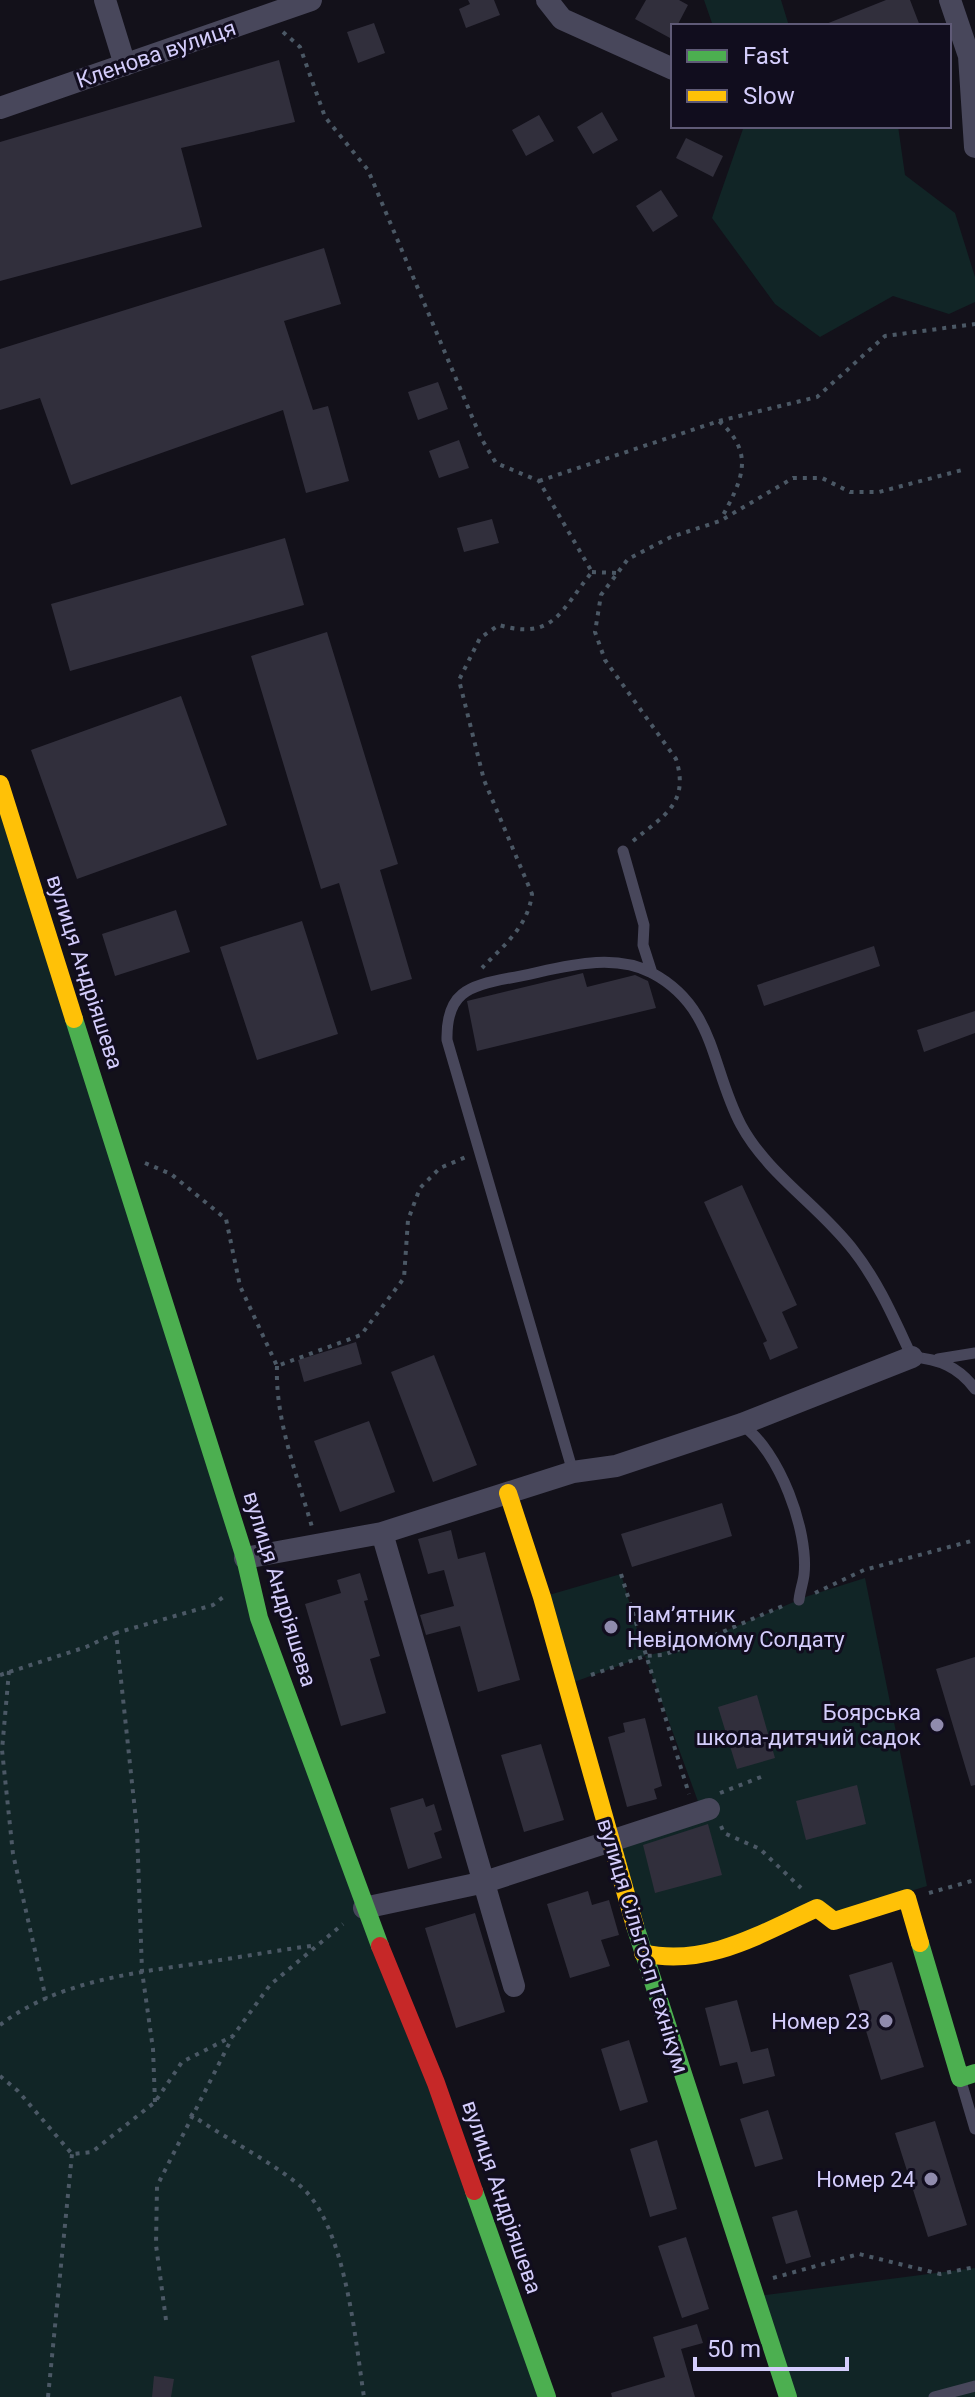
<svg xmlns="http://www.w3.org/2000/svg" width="975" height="2397" font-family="Roboto,sans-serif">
	<rect width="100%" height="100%" fill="#13111a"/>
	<path fill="#112526" d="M 704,0 L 781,0 L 789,26 L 713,26 Z
		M 744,126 L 898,126 L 905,175 L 955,213 L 975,277 L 975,302 L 949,314 L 893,296 L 820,337 L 775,304 L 712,218 Z
		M 0,788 L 245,1558 L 541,2397 L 0,2397 Z
		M 621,1574 L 645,1656 L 692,1645 L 808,1596 L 865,1578 L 927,1886 L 832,1915 L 654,1958 L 611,1840 L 700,1807 L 645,1656 L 566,1685 L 542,1597 Z
		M 975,2268 L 975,2397 L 789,2397 L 758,2296 Z"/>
	<path fill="#312f3c" d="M 468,0 L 494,0 L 500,15 L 466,28 L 459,9 L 470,4 Z
		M 646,0 L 679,0 L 688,5 L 677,26 L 673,26 L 670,38 L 635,19 Z
		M 886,0 L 910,0 L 920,26 L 821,26 Z
		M 374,23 L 385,53 L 358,63 L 347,32 Z
		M 279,60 L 295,122 L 181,148 L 202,227 L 0,281 L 0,142 Z
		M 602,112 L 618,140 L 593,154 L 577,127 Z
		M 539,115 L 554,141 L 526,156 L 512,130 Z
		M 686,138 L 723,156 L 713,177 L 676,158 Z
		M 661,190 L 678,216 L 653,232 L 636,206 Z
		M 324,248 L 341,304 L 284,321 L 313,410 L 328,406 L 349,481 L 306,493 L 283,410 L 71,485 L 40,398 L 0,410 L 0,349 Z
		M 438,382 L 448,409 L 418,420 L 408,392 Z
		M 459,440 L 469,468 L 439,478 L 429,451 Z
		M 492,519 L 499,543 L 464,552 L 457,528 Z
		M 285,538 L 304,605 L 70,671 L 51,604 Z
		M 327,632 L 398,864 L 380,870 L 412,979 L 371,991 L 339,883 L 321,889 L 251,656 Z
		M 181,696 L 227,825 L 77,879 L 31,750 Z
		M 176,910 L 190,952 L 115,976 L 102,934 Z
		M 302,921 L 338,1034 L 257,1060 L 220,947 Z
		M 874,946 L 880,966 L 764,1006 L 757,985 Z
		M 583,973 L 587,987 L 635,975 L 648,981 L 656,1008 L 477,1051 L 467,1001 Z
		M 975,1011 L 975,1033 L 924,1052 L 917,1030 Z
		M 742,1185 L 797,1305 L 782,1312 L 798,1348 L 770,1360 L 763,1343 L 767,1341 L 704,1202 Z
		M 356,1342 L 362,1364 L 304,1382 L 298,1360 Z
		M 434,1355 L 477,1465 L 433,1482 L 391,1372 Z
		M 369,1421 L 395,1492 L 340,1512 L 314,1441 Z
		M 722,1503 L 732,1536 L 632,1567 L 621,1534 Z
		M 451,1530 L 458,1559 L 485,1552 L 520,1680 L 478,1692 L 460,1626 L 426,1635 L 420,1615 L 454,1606 L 444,1570 L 428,1574 L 418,1539 Z
		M 360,1573 L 368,1600 L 364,1601 L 380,1656 L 370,1659 L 386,1713 L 341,1726 L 305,1604 L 341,1593 L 337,1580 Z
		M 975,1657 L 975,1785 L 971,1786 L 936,1669 Z
		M 757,1695 L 775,1758 L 737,1769 L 718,1707 Z
		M 645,1718 L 662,1786 L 654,1789 L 657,1799 L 627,1807 L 608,1737 L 625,1732 L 623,1723 Z
		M 541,1744 L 564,1820 L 524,1832 L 501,1755 Z
		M 857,1785 L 866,1824 L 806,1840 L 796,1801 Z
		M 423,1798 L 426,1807 L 434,1804 L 442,1830 L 434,1833 L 442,1858 L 408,1869 L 390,1808 Z
		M 708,1824 L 722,1875 L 655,1893 L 643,1845 Z
		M 588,1891 L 592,1905 L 609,1900 L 619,1935 L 601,1940 L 610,1966 L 570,1978 L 547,1904 Z
		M 475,1913 L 505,2012 L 456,2028 L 425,1928 Z
		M 892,1962 L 924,2067 L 881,2080 L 849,1975 Z
		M 737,2000 L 751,2052 L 768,2048 L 775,2076 L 743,2084 L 737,2062 L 720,2066 L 705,2008 Z
		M 629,2040 L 648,2102 L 620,2111 L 601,2049 Z
		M 768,2110 L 783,2159 L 755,2167 L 740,2119 Z
		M 935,2121 L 967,2225 L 928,2237 L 895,2133 Z
		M 657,2140 L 677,2209 L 650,2217 L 630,2149 Z
		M 797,2210 L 811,2257 L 786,2264 L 772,2217 Z
		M 686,2237 L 709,2309 L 682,2318 L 658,2246 Z
		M 697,2324 L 703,2343 L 681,2349 L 695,2397 L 612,2397 L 611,2393 L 665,2377 L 653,2337 Z
		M 154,2376 L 174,2379 L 171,2397 L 152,2397 Z"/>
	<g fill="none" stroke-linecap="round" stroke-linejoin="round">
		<path stroke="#4b5865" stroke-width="4" stroke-dasharray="4 6" stroke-linecap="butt" d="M 283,32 L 300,47 L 325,117 L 368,170 L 481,438 L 496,463 L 539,481 L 592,572 C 561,610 554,641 499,625 L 480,638 L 459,680 L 484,780 L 532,894 C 528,927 503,946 482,968
			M 719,421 L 817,397 L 885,336 L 975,324
			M 539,481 L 719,421 C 756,454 742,480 721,519
			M 592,572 L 617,573
			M 633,841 C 663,816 690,804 676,759 L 605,660 L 595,632 L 601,595 L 628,559 L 671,537 L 720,521 L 793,478 L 822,478 L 850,492 L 879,492 L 966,469
			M 145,1163 L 171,1174 L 226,1219 L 240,1286 L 277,1366 L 361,1335 L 404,1278 L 408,1220 L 420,1188 L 440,1168 L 466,1157
			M 277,1366 C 275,1420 297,1475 312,1527
			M 621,1574 L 689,1794
			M 815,1593 L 864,1570 L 975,1540
			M 9,1671 L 2,1750 L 13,1854 L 46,1999
			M 0,1675 L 86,1647 L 116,1633
			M 591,1675 L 645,1656 L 663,1655 L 692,1645 L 785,1605
			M 720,1793 L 761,1777
			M 721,1826 L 724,1833 L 760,1849 L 801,1888
			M 929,1893 L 975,1880
			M 0,2025 C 60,1979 142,1972 214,1961 C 247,1956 279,1950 311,1946
			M 0,2076 L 18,2091 L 72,2154 L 92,2152 L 155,2102 L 182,2062 L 233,2036 L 270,1985 L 343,1924
			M 155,2102 L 153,2049 L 142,1971 L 137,1830 L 116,1633 L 213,1605 L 227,1594
			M 190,2114 C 225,2138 265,2158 298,2184 C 346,2222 355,2340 364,2397
			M 773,2278 L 859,2254 L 940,2274 L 975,2267
			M 166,2320 L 156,2245 L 157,2186 L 232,2038
			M 48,2397 L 72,2154"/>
		<path stroke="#48475b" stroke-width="11" d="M 623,851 L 644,925 L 643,945 L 652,973
			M 938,1359 L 975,1353
			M 742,1425 C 779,1450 809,1531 804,1575 C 803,1583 800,1591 799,1600
			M 573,1472 L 447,1040 C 446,993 467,986 510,978 C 555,970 609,950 652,973 C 716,1007 711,1069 741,1125 C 768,1175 820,1206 854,1251 C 879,1283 895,1321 912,1357 C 939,1359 959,1367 975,1389
			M 960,2078 L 975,2129
			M 934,2397 L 975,2386"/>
		<path stroke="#48475b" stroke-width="22" d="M 105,0 L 125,65
			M 547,0 L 562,19 L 673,69
			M 950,0 L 969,56 L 975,147
			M 0,108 L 311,0
			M 382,1533 L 514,1986
			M 245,1558 L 382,1533 L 573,1472 L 616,1466 L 742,1424 L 912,1357
			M 364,1908 L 485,1882 L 709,1809"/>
		<path stroke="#4caf50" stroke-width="18" d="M 74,1019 L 245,1558 L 259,1618 L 380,1946
			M 635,1926 L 788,2397
			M 920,1943 L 960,2078 L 975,2073
			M 474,2191 L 547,2397"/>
		<path stroke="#ffc107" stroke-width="18" d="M 0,784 L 74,1019
			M 508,1493 L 542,1597 L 635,1926
			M 643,1953 C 705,1968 762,1933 817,1908 L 834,1921 L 907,1898 L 920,1943"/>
		<path stroke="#c62828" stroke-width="18" d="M 380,1946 L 436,2083 L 474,2191"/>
	</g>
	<g fill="#908bad" stroke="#110d1e" stroke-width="3">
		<circle cx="611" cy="1627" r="8"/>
		<circle cx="937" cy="1725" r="8"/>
		<circle cx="886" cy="2021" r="8"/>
		<circle cx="931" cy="2179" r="8"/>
	</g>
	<g text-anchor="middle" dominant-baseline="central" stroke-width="6" stroke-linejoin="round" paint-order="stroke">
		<g font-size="22" fill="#d4cdfc" stroke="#110d1e">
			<text transform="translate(156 54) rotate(-19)">Кленова вулиця</text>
			<text transform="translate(85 972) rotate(72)">вулиця Андріяшева</text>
			<text transform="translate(280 1589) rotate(73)">вулиця Андріяшева</text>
			<text transform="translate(643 1946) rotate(73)">вулиця Сільгосп Технікум</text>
			<text transform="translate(502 2197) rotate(71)">вулиця Андріяшева</text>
		</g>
		<g font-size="22" fill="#d4cdfc" stroke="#110d1e" text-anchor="end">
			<text x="627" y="1614" text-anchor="start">Пам’ятник<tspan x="627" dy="25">Невідомому Солдату</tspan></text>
			<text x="921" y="1712">Боярська<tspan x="921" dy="25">школа-дитячий садок</tspan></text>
			<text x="870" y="2021">Номер 23</text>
			<text x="915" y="2179">Номер 24</text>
		</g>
	</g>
	<rect x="671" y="24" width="280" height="104" fill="#110d1e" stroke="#5f5a77" stroke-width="2"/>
	<rect x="687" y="50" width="40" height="12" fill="#4caf50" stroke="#5f5a77" stroke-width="2"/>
	<text x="743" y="64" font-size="24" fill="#d4cdfc">Fast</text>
	<rect x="687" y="90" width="40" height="12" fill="#ffc107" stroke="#5f5a77" stroke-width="2"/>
	<text x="743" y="104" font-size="24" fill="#d4cdfc">Slow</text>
	<path d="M695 2357v12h152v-12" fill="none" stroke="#d4cdfc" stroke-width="4"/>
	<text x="707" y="2357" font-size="24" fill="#d4cdfc" stroke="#110d1e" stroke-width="6" paint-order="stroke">50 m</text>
</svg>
